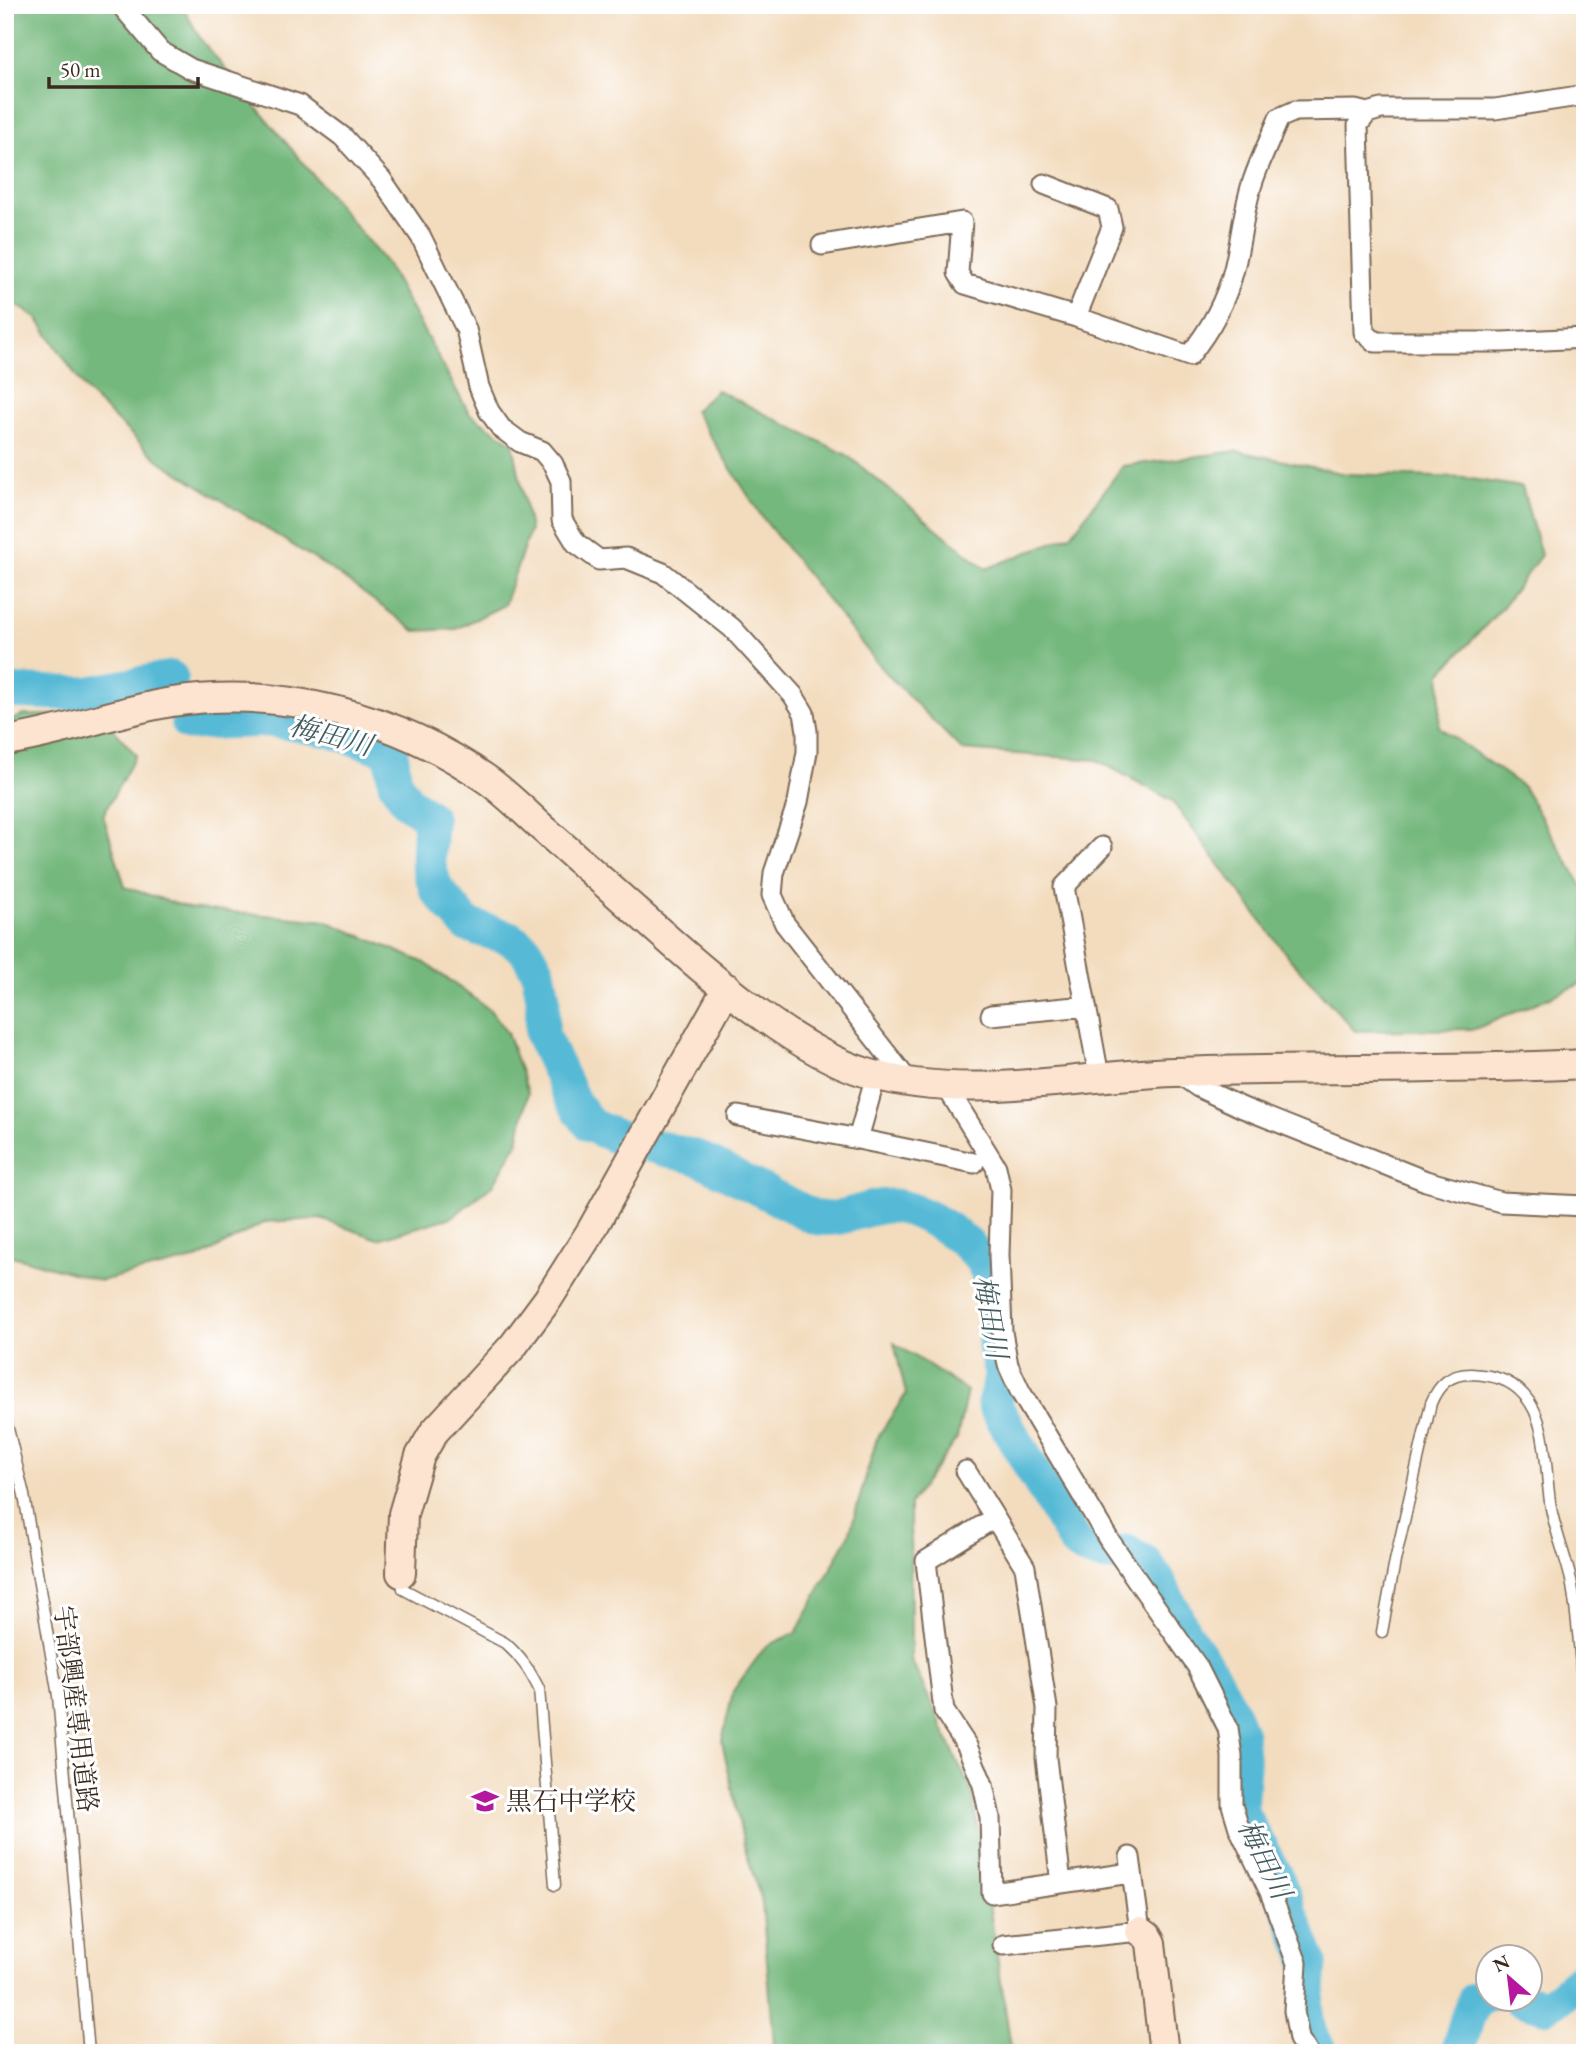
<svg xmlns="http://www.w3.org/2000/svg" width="1590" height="2058" font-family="'EB Garamond','Noto Serif JP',serif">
	<rect width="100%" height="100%" fill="#fff"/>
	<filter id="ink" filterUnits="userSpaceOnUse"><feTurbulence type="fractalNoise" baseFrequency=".0143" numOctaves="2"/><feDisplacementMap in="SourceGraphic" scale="14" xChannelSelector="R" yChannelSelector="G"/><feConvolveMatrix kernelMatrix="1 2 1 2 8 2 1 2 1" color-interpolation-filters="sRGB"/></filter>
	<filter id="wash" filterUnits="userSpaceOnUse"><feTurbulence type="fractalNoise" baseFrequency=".00686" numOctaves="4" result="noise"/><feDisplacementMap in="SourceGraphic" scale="28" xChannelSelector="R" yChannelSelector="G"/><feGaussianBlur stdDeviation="1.57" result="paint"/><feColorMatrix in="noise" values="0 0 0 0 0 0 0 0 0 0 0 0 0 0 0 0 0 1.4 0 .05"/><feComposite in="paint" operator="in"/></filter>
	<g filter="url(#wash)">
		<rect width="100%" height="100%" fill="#f3dcbe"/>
		<path fill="#75b87d" stroke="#58714e" stroke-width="2" d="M 5,5 L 182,5 L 201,40 L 386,263 L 469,413 L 513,443 L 530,530 L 504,605 L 456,629 L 415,631 L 338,574 L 157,459 L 87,392 L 37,318 L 5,298 Z
			M 717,390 L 847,455 L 986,569 L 1071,535 L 1123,466 L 1237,451 L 1346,474 L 1464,478 L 1522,487 L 1541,555 L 1501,609 L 1441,673 L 1439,727 L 1523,787 L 1585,891 L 1585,982 L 1475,1029 L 1355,1031 L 1289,958 L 1171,800 L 1097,760 L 962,750 L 882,669 L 762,517 L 694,411 Z
			M 23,715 L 101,715 L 136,755 L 103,815 L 125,887 L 189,908 L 326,921 L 425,963 L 490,1010 L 507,1033 L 528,1092 L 518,1142 L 493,1185 L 452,1217 L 378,1239 L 321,1219 L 265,1222 L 199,1258 L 100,1281 L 5,1254 L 5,723 Z
			M 894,1343 L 967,1391 L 957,1438 L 910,1504 L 911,1659 L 972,1793 L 1012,2053 L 767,2053 L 774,2042 L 762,1903 L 744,1845 L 722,1741 L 733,1691 L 766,1646 L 796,1633 L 849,1535 L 877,1438 L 906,1394 Z"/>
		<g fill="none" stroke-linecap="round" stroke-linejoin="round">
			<path stroke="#57bad6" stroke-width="35" d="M 5,691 L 86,694 L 171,678
				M 188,723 L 271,720 L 329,730 L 391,751 L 395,783 L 407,801 L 430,818 L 428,863 L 436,889 L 467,925 L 510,938 L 526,950 L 538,971 L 543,998 L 542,1035 L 573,1101 L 590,1125 L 615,1136 L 698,1158 L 814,1217 C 840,1224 865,1205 892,1206 C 922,1208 976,1242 987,1271 C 995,1289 993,1330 996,1351 C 997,1359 1001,1369 1001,1377 C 1000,1386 996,1395 994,1404 L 1075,1542 C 1091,1553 1108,1559 1127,1552 L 1147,1565 L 1159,1582 L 1186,1636 L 1209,1669 L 1233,1716 L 1240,1735 L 1243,1765 L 1240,1810 L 1277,1879 L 1310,1963 L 1306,2019 L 1311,2037 L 1321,2053
				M 1518,1998 L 1544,2006 L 1559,1998 L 1585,1976
				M 1457,2053 L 1468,2016 L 1475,1999 L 1488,1994"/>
		</g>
	</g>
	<g filter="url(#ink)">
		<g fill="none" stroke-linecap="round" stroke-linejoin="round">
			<defs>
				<path id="lane" d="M 5,1416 L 24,1495 L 58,1696 L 89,2053
					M 401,1573 L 403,1589 L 505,1643 C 521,1657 530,1671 539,1689 L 555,1885
					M 1382,1632 L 1395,1561 L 1431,1403 C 1439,1384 1450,1374 1471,1374 C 1492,1375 1510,1379 1524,1395 C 1550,1422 1544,1478 1552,1513 C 1557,1536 1566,1558 1571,1580 C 1579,1622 1580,1666 1585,1708"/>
				<path id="street" d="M 121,5 L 160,51 L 191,69 L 300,105 L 343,137 L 382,180 L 421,237 L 466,329 L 479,387 L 489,411 L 501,428 L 520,442 L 542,451 L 553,464 L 561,481 L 562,520 L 576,543 L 599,560 L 626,558 L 663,573 L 732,628 L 793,695 L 804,713 L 807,731 L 807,752 L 798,802 L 774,873 L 772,895 L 785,924 L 909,1082
					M 1585,95 L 1495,109 L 1381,109 L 1367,113 L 1358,125 L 1364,332 L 1375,342 L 1503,342 L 1585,338
					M 1044,184 L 1108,209 L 1112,227 L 1076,317
					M 822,245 L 962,222 L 958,273 L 965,284 L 1076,317 L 1189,356 C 1210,330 1226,301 1234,269 C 1241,241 1243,212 1252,184 C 1259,162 1270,140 1279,118 L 1295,111 L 1355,110 L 1367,113
					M 991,1015 L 1086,1006
					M 1177,1072 L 1198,1087 L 1243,1108 L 1426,1181 L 1501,1202 L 1585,1206
					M 876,1075 L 858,1139 L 974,1163
					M 1099,1076 L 1064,887 L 1102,847
					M 946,1086 L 996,1167 L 1001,1190 L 999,1255 L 1002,1332 L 1008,1365 L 1020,1391 L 1109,1540 L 1197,1666 L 1228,1728 L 1232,1756 L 1232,1805 L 1239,1828 L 1270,1892 L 1297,1963 L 1294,2011 L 1299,2039 L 1308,2053
					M 738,1116 L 858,1139
					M 966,1471 L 1025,1567 L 1047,1708 L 1046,1758 L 1061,1883 L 1131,1873
					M 994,1518 L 926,1561 L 944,1711 L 967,1746 L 983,1785 L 990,1817 L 992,1893 L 1061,1883
					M 1003,1945 L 1140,1931 L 1130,1857"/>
				<path id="secondary" d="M 5,741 C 62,733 116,711 172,702 C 282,685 399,717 489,781 C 509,796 528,815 547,832 C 585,866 624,900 662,934 C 716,982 798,1052 867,1073 C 964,1102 1074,1076 1174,1072 C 1311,1067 1448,1071 1585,1064
					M 401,1573 L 403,1514 L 420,1456 L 434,1432 L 513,1346 L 548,1299 L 591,1231 L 727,988
					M 1140,1931 L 1147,1936 L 1151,1943 L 1164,2053"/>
			</defs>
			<use href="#lane" stroke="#7b6856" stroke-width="13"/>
			<use href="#street" stroke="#7b6856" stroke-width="23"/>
			<use href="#secondary" stroke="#7b6856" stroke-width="32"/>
			<use href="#lane" stroke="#fff" stroke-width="10"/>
			<use href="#street" stroke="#fff" stroke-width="19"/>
			<use href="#secondary" stroke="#fde4d1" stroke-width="28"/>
		</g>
	</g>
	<defs>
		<symbol id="school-bare" viewBox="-9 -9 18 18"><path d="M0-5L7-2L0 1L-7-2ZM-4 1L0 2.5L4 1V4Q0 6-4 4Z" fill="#b5179e" stroke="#fff" stroke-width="2.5" paint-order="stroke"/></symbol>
	</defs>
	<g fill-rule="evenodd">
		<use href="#school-bare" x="466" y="1782" width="38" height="38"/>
	</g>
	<g text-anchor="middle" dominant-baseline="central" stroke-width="6" stroke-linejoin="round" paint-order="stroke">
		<g font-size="26" fill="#3b2a1e" stroke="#fff">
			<text transform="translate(76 1709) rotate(83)">宇部興産専用道路</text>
		</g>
		<g font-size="26" fill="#3b2a1e" stroke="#fff" text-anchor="start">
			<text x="506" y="1801">黒石中学校</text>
		</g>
		<g font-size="28" font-style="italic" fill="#455c5e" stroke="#fff">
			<text transform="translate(331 735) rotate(15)">梅田川</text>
			<text transform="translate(991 1317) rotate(80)">梅田川</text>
			<text transform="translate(1265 1859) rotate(64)">梅田川</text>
		</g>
	</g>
	<rect width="1590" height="2058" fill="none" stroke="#fff" stroke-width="28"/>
	<g transform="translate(1509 1978) rotate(332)"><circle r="33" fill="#ffffff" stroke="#b1aaa5" stroke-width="2"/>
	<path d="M0-5L12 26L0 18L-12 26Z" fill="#b5179e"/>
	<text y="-10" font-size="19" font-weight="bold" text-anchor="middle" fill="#3b2a1e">N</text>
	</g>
	<path d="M49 77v10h149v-10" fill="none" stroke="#3b2a1e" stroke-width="3.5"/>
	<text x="60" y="77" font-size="21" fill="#3b2a1e" stroke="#ffffff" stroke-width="5" paint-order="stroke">50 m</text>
</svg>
